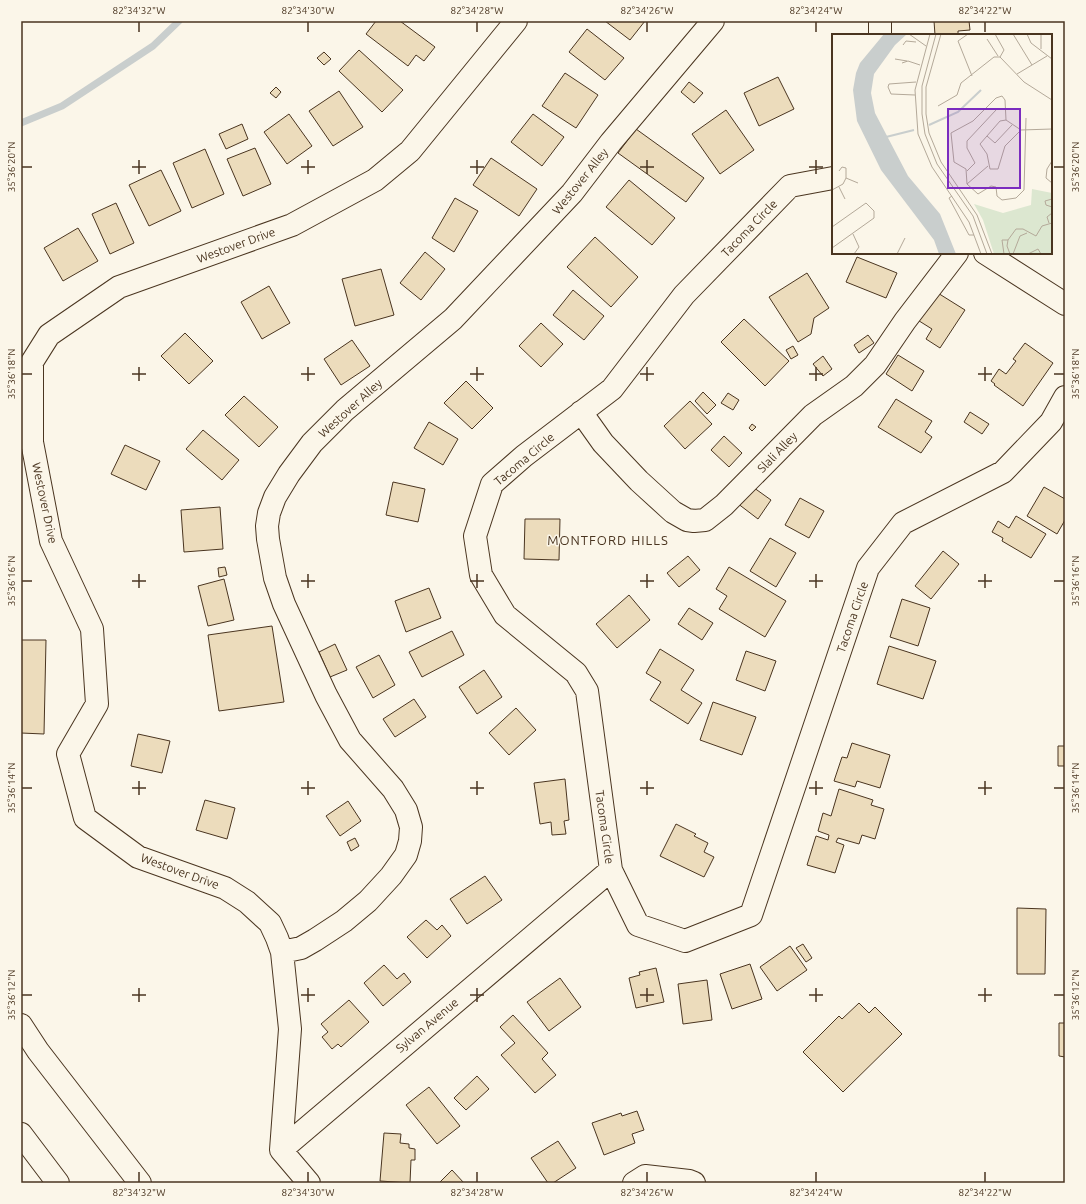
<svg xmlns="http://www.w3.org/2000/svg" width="1086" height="1204" font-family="Ubuntu,sans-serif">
	<rect width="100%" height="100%" fill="#fbf6e9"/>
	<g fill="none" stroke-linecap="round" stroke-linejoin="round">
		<path stroke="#c9cecd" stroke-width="7" d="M 21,123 L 62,106 L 153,46 L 179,21"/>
	</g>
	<path fill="#ecdcbc" stroke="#4a3520" d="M 376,21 L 400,21 L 435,47 L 424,61 L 416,55 L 408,66 L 366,34 Z
		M 605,21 L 645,21 L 630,40 Z
		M 934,21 L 969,21 L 970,30 L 958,31 L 958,35 L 935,35 Z
		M 587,29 L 624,58 L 605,80 L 569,52 Z
		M 359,50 L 403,90 L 382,112 L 339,71 Z
		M 324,52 L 331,59 L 324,65 L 317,58 Z
		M 565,73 L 598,95 L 576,128 L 542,106 Z
		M 778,77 L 794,109 L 759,126 L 744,93 Z
		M 689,82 L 703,93 L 694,103 L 681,92 Z
		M 276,87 L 281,92 L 276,98 L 270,93 Z
		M 339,91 L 363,127 L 333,146 L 309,111 Z
		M 726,110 L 754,150 L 720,174 L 692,134 Z
		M 289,114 L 312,146 L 287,164 L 264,132 Z
		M 533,114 L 564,137 L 542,166 L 511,142 Z
		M 242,124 L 248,139 L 226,149 L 219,134 Z
		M 636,129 L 704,178 L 686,202 L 618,153 Z
		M 255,148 L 271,184 L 243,196 L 227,159 Z
		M 205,149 L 224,194 L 192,208 L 173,163 Z
		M 491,158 L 537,189 L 519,216 L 473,185 Z
		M 161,170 L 181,211 L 149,226 L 129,185 Z
		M 629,180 L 675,218 L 652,245 L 606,207 Z
		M 455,198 L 478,211 L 454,252 L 432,238 Z
		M 116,203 L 134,243 L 110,254 L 92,214 Z
		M 78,228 L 98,261 L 63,281 L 44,248 Z
		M 595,237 L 638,277 L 611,307 L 567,267 Z
		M 425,252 L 445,269 L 421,300 L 400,283 Z
		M 857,257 L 897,273 L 886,298 L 846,282 Z
		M 381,269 L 394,315 L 355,326 L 342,279 Z
		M 807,273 L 829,308 L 814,318 L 811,334 L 798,342 L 769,297 Z
		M 269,286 L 290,323 L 262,339 L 241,302 Z
		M 573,290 L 604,316 L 584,340 L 553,315 Z
		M 933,290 L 965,310 L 940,348 L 926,339 L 932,329 L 916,319 Z
		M 744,319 L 789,361 L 765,386 L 721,342 Z
		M 541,323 L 563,344 L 541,367 L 519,346 Z
		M 185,333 L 213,361 L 189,384 L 161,356 Z
		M 868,335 L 874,343 L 859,353 L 854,345 Z
		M 352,340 L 370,366 L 341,385 L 324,359 Z
		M 1025,343 L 1053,363 L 1023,406 L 994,385 L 995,384 L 991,381 L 999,369 L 1006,374 L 1016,361 L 1013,359 Z
		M 793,346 L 798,355 L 791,359 L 786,350 Z
		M 898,355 L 924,371 L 912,391 L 886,374 Z
		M 823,356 L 832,369 L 823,376 L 813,364 Z
		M 466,381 L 493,408 L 472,429 L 444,403 Z
		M 703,392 L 716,405 L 707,414 L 695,401 Z
		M 728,393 L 739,400 L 733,410 L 721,403 Z
		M 244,396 L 278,427 L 259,447 L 225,415 Z
		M 896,399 L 932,421 L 925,432 L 932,437 L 921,453 L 878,427 Z
		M 690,401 L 712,424 L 685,449 L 664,426 Z
		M 970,412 L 989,424 L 982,434 L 964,422 Z
		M 429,422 L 458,439 L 443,465 L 414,448 Z
		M 752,424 L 756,427 L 752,431 L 749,428 Z
		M 203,430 L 239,460 L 222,480 L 186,449 Z
		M 724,436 L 742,453 L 729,467 L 711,450 Z
		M 125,445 L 160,461 L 146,490 L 111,474 Z
		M 393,482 L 425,489 L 418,522 L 386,515 Z
		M 750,485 L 771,500 L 758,519 L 737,503 Z
		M 1044,487 L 1065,499 L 1065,520 L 1057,534 L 1027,516 Z
		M 800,498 L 824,511 L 809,538 L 785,525 Z
		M 220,507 L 223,549 L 184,552 L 181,510 Z
		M 1016,516 L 1046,534 L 1031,558 L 1002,541 L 1003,538 L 992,532 L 998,521 L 1009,528 Z
		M 525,519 L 560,519 L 559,560 L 524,559 Z
		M 770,538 L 796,553 L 776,587 L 750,571 Z
		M 943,551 L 959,564 L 931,599 L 915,586 Z
		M 688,556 L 700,570 L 679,587 L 667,573 Z
		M 225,567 L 227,575 L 219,577 L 218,568 Z
		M 729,567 L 786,601 L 765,637 L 719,609 L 727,596 L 716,589 Z
		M 224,579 L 234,620 L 208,626 L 198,586 Z
		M 429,588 L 441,618 L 406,632 L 395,601 Z
		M 629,595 L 650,620 L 617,648 L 596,624 Z
		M 902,599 L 930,608 L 918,646 L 890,637 Z
		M 689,608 L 713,623 L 702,640 L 678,624 Z
		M 272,626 L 284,702 L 219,711 L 208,635 Z
		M 452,631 L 464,655 L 422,677 L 409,652 Z
		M 21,640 L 46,640 L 44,734 L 21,733 Z
		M 335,644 L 347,670 L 330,677 L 319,652 Z
		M 889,646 L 936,661 L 923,699 L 877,684 Z
		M 660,649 L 694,670 L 681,690 L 702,703 L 688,724 L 650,700 L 661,682 L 646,673 Z
		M 746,651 L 776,661 L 765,691 L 736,680 Z
		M 379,655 L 395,685 L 373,698 L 356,667 Z
		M 484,670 L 502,697 L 477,714 L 459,687 Z
		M 414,699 L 426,717 L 395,737 L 383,719 Z
		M 713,702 L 756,717 L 742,755 L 700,740 Z
		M 516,708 L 536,730 L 509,755 L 489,733 Z
		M 138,734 L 170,741 L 162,773 L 131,766 Z
		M 1065,738 L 1065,766 L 1058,766 L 1058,746 L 1065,746 Z
		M 852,743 L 890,755 L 880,788 L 857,781 L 855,787 L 834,781 L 842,757 L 847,758 Z
		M 565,779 L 569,820 L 564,821 L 566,834 L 552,835 L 551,822 L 540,824 L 534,783 Z
		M 839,789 L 873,800 L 871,805 L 884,809 L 875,839 L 862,835 L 859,844 L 838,838 L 836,842 L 844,845 L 835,873 L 807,865 L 816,836 L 828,840 L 829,835 L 818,831 L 823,813 L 831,816 Z
		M 205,800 L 235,808 L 227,839 L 196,830 Z
		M 348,801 L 361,821 L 340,836 L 326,816 Z
		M 676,824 L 696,834 L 694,836 L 708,843 L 704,852 L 714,857 L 704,877 L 660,856 Z
		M 355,838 L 359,846 L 351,851 L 347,842 Z
		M 485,876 L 502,900 L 467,924 L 450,899 Z
		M 1017,908 L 1046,909 L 1045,974 L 1017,974 Z
		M 426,920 L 437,930 L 442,925 L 451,936 L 427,958 L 407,937 Z
		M 803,944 L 812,958 L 806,962 L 796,948 Z
		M 790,946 L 807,970 L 777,991 L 760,967 Z
		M 750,964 L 762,999 L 732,1009 L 720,974 Z
		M 384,965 L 397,979 L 404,973 L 411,982 L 383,1006 L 364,983 Z
		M 656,968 L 664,1002 L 636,1008 L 629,978 L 640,975 L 639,972 Z
		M 560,978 L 581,1007 L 549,1031 L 527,1002 Z
		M 707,980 L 712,1020 L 683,1024 L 678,984 Z
		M 349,1000 L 369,1022 L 341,1047 L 338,1044 L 332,1049 L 322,1037 L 328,1032 L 321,1024 Z
		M 859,1003 L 869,1013 L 875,1007 L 902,1034 L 843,1092 L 803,1052 L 839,1016 L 842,1019 Z
		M 513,1015 L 548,1053 L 542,1059 L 556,1075 L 535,1093 L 501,1055 L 515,1043 L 500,1027 Z
		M 1059,1023 L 1065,1023 L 1065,1057 L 1059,1056 Z
		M 477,1076 L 489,1089 L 466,1110 L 454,1098 Z
		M 429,1087 L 460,1126 L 437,1144 L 406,1105 Z
		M 637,1111 L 644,1130 L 632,1134 L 635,1143 L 604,1155 L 592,1123 L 621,1113 L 622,1116 Z
		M 384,1133 L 401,1134 L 400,1143 L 409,1144 L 409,1148 L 415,1149 L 415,1160 L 411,1160 L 410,1183 L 380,1181 Z
		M 558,1141 L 576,1168 L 553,1183 L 548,1183 L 531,1158 Z
		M 452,1170 L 464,1183 L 439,1183 Z"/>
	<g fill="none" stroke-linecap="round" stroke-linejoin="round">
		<defs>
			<path id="minor" d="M 880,35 L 880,21
				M 833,178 L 790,186 L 684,295 L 612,389 L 524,456 L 492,484 L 475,536 L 481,575 L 505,615 L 576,673 L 587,691 L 611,870 L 638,925 L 685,941 L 751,915 L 868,568 L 903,523 L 1003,472 L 1051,422 L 1065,397
				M 985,253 L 1065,304
				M 581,412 L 603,443 L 639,481 L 673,512 L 687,520 L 694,521 L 705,520 L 724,505 L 813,415 L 854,386 L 875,365 L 905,321 L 957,253
				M 282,952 L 301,948 L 315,940 L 344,921 L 368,901 L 391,876 L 406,855 L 410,841 L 411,827 L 406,810 L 393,789 L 350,740 L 326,695 L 284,604 L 275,578 L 268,539 L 267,526 L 269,513 L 275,497 L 289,474 L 312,443 L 345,410 L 453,319 L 572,193 L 611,142 L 713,21
				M 281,1150 L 611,870
				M 309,1183 L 281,1150 L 290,1029 L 282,952 L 277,938 L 270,923 L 247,902 L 225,888 L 138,857 L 85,818 L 68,754 L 97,704 L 92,629 L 51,541 L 32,442 L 32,362 L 49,335 L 119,287 L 292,225 L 375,180 L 410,151 L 516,21
				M 634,1183 L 645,1176 L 689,1181 L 694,1183"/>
			<path id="highway" d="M 21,1025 L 38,1051 L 140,1183
				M 21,1134 L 58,1183"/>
		</defs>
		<use href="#minor" stroke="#4a3520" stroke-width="24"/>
		<use href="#highway" stroke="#4a3520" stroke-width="24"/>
		<use href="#minor" stroke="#fbf6e9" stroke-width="22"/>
		<use href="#highway" stroke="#fbf6e9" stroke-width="22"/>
	</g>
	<path fill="none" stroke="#4a3520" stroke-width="1.5" d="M 139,22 L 139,32M 308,22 L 308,32M 477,22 L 477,32M 647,22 L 647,32M 816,22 L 816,32M 985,22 L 985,32M 139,160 L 139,174M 308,160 L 308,174M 477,160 L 477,174M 647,160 L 647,174M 816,160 L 816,174M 22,167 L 32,167M 132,167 L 146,167M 301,167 L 315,167M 470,167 L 484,167M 640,167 L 654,167M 809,167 L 823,167M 1054,167 L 1064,167M 139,367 L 139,381M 308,367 L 308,381M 477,367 L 477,381M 647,367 L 647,381M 816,367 L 816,381M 985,367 L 985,381M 22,374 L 32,374M 132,374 L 146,374M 301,374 L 315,374M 470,374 L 484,374M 640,374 L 654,374M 809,374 L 823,374M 978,374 L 992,374M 1054,374 L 1064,374M 139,574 L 139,588M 308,574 L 308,588M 477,574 L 477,588M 647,574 L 647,588M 816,574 L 816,588M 985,574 L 985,588M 22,581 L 32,581M 132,581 L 146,581M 301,581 L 315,581M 470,581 L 484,581M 640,581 L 654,581M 809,581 L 823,581M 978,581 L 992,581M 1054,581 L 1064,581M 139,781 L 139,795M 308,781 L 308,795M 477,781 L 477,795M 647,781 L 647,795M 816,781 L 816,795M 985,781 L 985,795M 22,788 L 32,788M 132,788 L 146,788M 301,788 L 315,788M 470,788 L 484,788M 640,788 L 654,788M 809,788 L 823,788M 978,788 L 992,788M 1054,788 L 1064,788M 139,988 L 139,1002M 308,988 L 308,1002M 477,988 L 477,1002M 647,988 L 647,1002M 816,988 L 816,1002M 985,988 L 985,1002M 22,995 L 32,995M 132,995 L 146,995M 301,995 L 315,995M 470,995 L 484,995M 640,995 L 654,995M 809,995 L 823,995M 978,995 L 992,995M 1054,995 L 1064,995M 139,1172 L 139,1182M 308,1172 L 308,1182M 477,1172 L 477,1182M 647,1172 L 647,1182M 816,1172 L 816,1182M 985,1172 L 985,1182"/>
	<g text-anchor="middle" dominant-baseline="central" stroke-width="3" stroke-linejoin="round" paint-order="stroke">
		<g font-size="12" fill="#4a3520" stroke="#fbf6e9">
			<text transform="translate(580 181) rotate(-51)">Westover Alley</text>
			<text transform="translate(749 228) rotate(-46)">Tacoma Circle</text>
			<text transform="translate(236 245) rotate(-20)">Westover Drive</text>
			<text transform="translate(350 408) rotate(-42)">Westover Alley</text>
			<text transform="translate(777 452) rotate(-46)">Slali Alley</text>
			<text transform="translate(524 459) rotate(-40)">Tacoma Circle</text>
			<text transform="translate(45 503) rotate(78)">Westover Drive</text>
			<text transform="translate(852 617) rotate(-71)">Tacoma Circle</text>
			<text transform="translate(605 827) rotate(82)">Tacoma Circle</text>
			<text transform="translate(180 871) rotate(20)">Westover Drive</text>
			<text transform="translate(427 1025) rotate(-40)">Sylvan Avenue</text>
		</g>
		<g font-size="13" letter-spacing="1" fill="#4a3520" stroke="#fbf6e9">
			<text x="608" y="540">MONTFORD HILLS</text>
		</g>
	</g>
	<g transform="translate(832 34)">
		<rect width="220" height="220" fill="#fbf6e9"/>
		<path d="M 200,155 L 220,159 L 220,220 L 162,220 L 151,186 L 142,170 L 171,179 L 199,171 Z" fill="#dce7d0"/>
		<path d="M 52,0 L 75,0 L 63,11 L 42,40 L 39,59 L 43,79 L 76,142 L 108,180 L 124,220 L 107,220 L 102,206 L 49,136 L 25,87 L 21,56 L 24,39 L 28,29 Z" fill="#c9cecd"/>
		<path fill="none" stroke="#c9cecd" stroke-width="2" d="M 97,91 L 126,78 L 149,56M 54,103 L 82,96"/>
		<path fill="none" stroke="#b4a999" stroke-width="1" d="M 77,0 L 94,12M 98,0 L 83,56 L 86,100 L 100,133 L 137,188 L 149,220M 104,0 L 90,52 L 90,80 L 93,100 L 105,130 L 141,182 L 155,220M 109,0 L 94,53 L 94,80 L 97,99 L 109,128 L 145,181 L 160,220M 136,0 L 126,7 L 140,42M 163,0 L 172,16 L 168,23M 181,0 L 200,31M 195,0 L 199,9 L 220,25M 209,0 L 209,15M 155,5 L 166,22M 71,11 L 74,7 L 84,8M 63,25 L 75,27M 70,29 L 76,27 L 88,31M 185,40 L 215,22M 83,61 L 59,60 L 56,53 L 57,50 L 84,48M 106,72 L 125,61 L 129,49 L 162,23 L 168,23 L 192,48 L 220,66M 174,86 L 173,66 L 170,62 L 164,64 L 141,87 L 119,99 L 122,128 L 134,135 L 135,150 L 146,160 L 159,152 L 164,153 L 165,162 L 170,166 L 184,164 L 192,156 L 194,84M 174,86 L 168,87 L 148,110 L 155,120 L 158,135 L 166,135 L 173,112 L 189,96M 174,86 L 189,96M 189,96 L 220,95M 155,102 L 163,109 L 180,91M 220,127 L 215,135 L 214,144 L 220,149M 135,137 L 143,129 L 135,114 L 135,107 L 164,76M 14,144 L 26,149M 135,150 L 156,132M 7,153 L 13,165M 0,156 L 11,150 L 14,144 L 14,134 L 10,133 L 7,137M 120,162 L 117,164 L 137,201 L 142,201M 220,165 L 213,167 L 214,171 L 220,173M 217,189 L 215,183 L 220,179M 0,193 L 34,169 L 42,177 L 42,184 L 0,214M 21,200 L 27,213 L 22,220M 176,206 L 175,212 L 178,220M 65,220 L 73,204M 172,220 L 170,206 L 176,206 L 184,195 L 191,195 L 204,202 L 210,192 L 220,189M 181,220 L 188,202 L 195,199M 196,220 L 206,215 L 209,220"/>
		<path fill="#7b2cbf" fill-opacity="0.15" stroke="#7b2cbf" stroke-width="2" d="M 116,75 L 188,75 L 188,154 L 116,154 Z"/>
		<rect width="220" height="220" fill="none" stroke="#4a3520" stroke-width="2"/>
	</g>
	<rect width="1086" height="1204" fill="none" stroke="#fbf6e9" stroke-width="44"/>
	<rect x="22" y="22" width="1042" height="1160" fill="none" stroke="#4a3520" stroke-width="1.5"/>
	<g font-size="10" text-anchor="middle" fill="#4a3520">
		<text x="139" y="14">82°34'32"W</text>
		<text x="308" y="14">82°34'30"W</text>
		<text x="477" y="14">82°34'28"W</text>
		<text x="647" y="14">82°34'26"W</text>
		<text x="816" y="14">82°34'24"W</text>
		<text x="985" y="14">82°34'22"W</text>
		<text transform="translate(11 167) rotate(-90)" y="4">35°36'20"N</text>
		<text transform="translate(1075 167) rotate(-90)" y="4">35°36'20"N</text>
		<text transform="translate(11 374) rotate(-90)" y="4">35°36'18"N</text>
		<text transform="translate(1075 374) rotate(-90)" y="4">35°36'18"N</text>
		<text transform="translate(11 581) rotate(-90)" y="4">35°36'16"N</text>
		<text transform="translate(1075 581) rotate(-90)" y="4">35°36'16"N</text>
		<text transform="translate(11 788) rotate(-90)" y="4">35°36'14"N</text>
		<text transform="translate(1075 788) rotate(-90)" y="4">35°36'14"N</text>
		<text transform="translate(11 995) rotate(-90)" y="4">35°36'12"N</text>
		<text transform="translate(1075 995) rotate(-90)" y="4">35°36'12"N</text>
		<text x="139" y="1196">82°34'32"W</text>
		<text x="308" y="1196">82°34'30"W</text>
		<text x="477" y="1196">82°34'28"W</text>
		<text x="647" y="1196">82°34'26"W</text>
		<text x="816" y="1196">82°34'24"W</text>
		<text x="985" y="1196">82°34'22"W</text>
	</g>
</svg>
